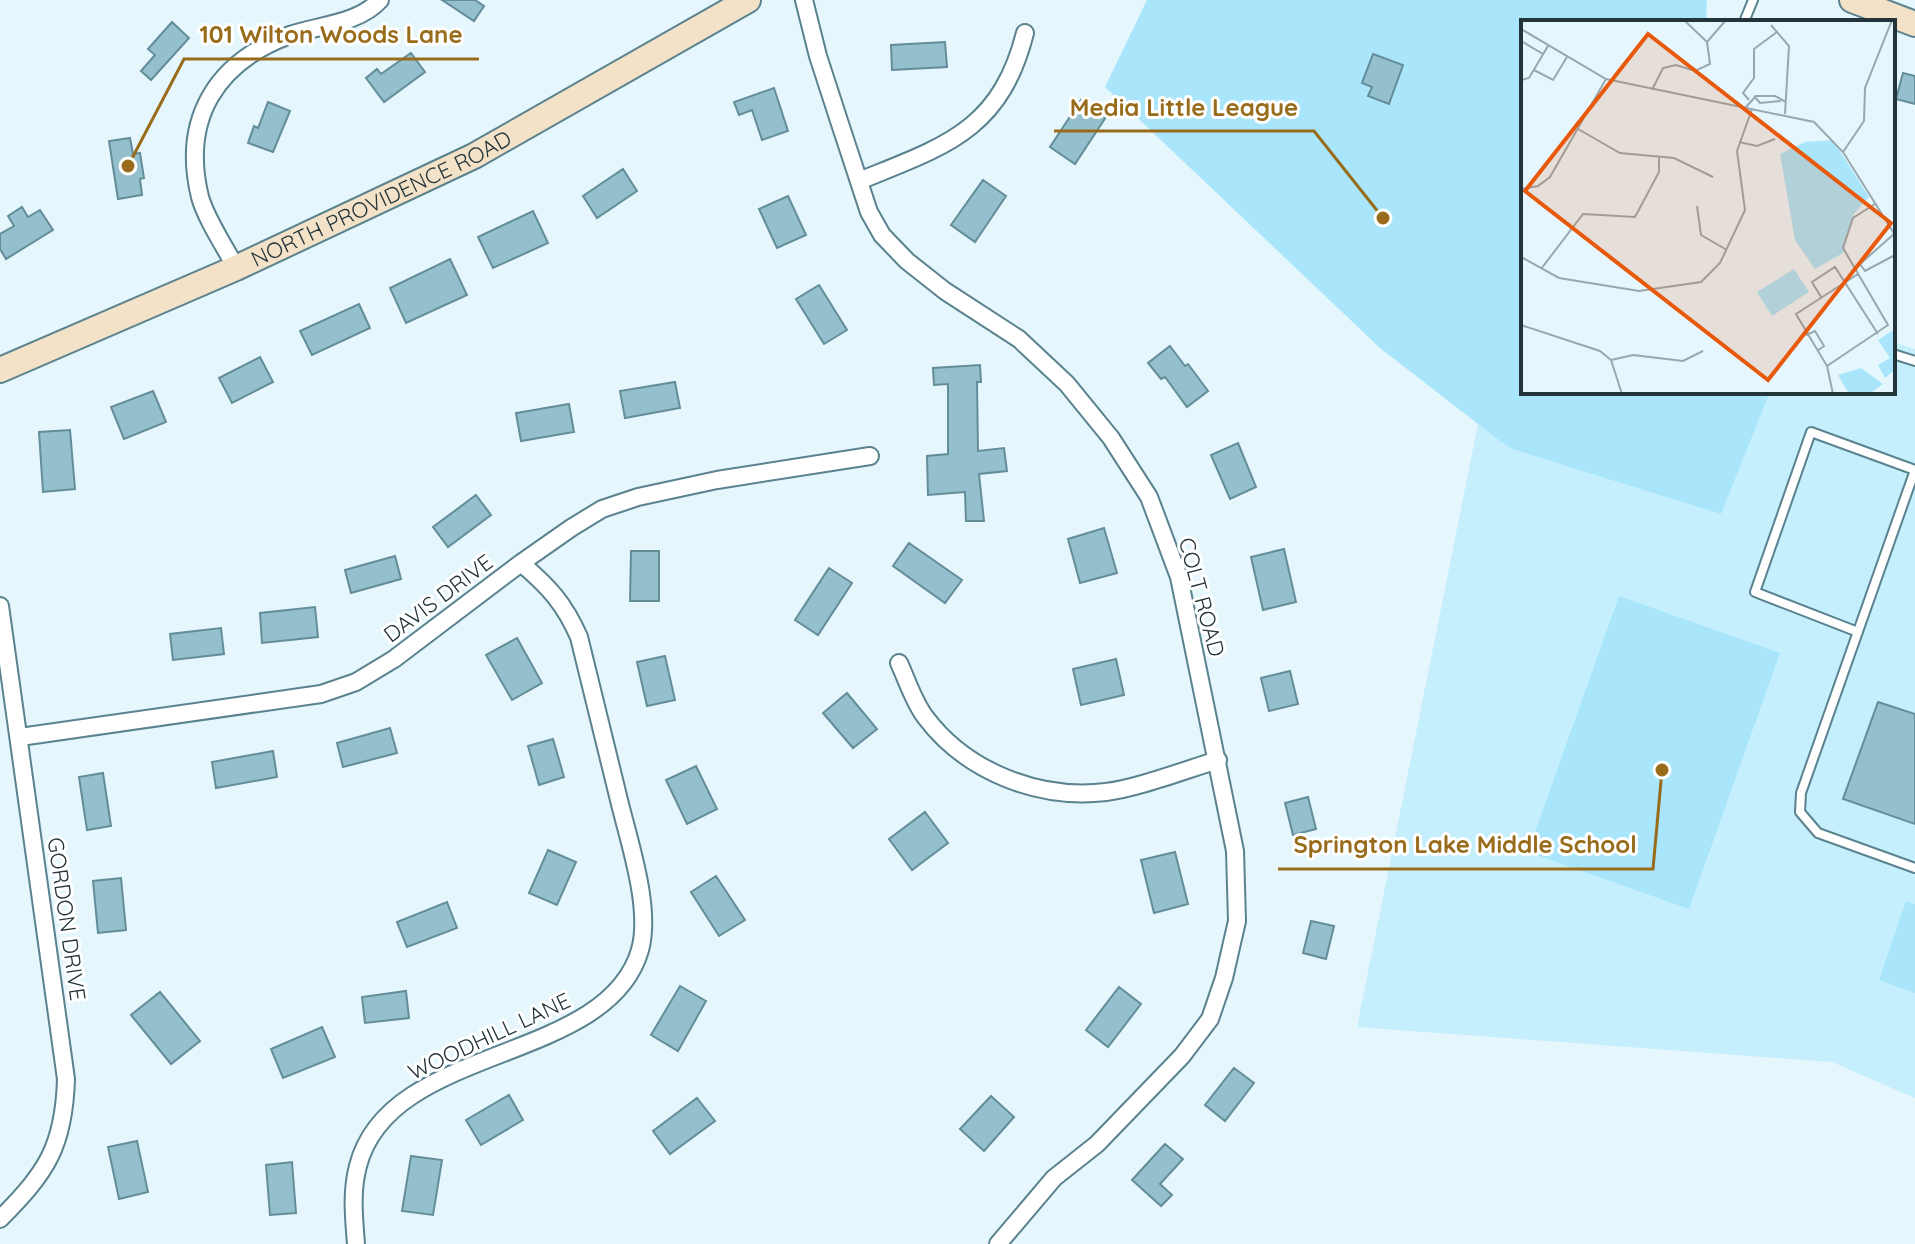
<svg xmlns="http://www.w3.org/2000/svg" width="1915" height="1244" font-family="Quicksand,sans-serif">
	<rect width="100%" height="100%" fill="#e5f6fc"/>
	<path fill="#c5effd" d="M 1893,342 L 1915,349 L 1915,1098 L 1832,1062 L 1357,1027 L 1478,424 L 1509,448 L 1721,513 L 1770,392 L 1893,392 Z"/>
	<path fill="#a9e6fb" d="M 1147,0 L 1707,0 L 1706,22 L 1523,22 L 1523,392 L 1770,392 L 1721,514 L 1509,448 L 1380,348 L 1105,87 Z
		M 1619,596 L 1780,653 L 1689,909 L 1528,852 Z
		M 1906,901 L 1915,904 L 1915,993 L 1879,980 Z"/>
	<path fill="#94bfcd" stroke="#648d9a" stroke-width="2" d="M 442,0 L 475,0 L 484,6 L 474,21 Z
		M 172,22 L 189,38 L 151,80 L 141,71 L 155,55 L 148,49 Z
		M 945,42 L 947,67 L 892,70 L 891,45 Z
		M 411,53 L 425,72 L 384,102 L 366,78 L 377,69 L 381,74 Z
		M 1373,54 L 1403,65 L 1389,104 L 1368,96 L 1372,87 L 1362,83 Z
		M 1903,73 L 1915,76 L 1915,104 L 1896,99 Z
		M 774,88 L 788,131 L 762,140 L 752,110 L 739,115 L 734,102 Z
		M 1081,100 L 1106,117 L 1075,164 L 1050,147 Z
		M 268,102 L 290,111 L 273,152 L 248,143 L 254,126 L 258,128 Z
		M 130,138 L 133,154 L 140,153 L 144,178 L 140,179 L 142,195 L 118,199 L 109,141 Z
		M 623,169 L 637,191 L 597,218 L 583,196 Z
		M 983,180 L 1006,196 L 975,242 L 951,225 Z
		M 788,196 L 806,235 L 777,248 L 759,209 Z
		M 22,207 L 28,217 L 40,210 L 53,230 L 6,259 L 0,249 L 0,234 L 14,226 L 8,216 Z
		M 533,211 L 548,243 L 493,268 L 478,237 Z
		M 450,259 L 467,295 L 406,323 L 390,288 Z
		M 819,285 L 847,330 L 824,344 L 796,299 Z
		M 359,304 L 370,328 L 312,355 L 300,331 Z
		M 1170,346 L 1185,366 L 1188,364 L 1208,391 L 1187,407 L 1165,377 L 1161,379 L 1148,363 Z
		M 260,357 L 273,382 L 232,403 L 219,378 Z
		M 980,365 L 981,382 L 977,382 L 978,451 L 1004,448 L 1007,471 L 979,474 L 984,521 L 966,521 L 965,492 L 928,495 L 927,456 L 948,454 L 948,384 L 934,385 L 933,368 Z
		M 675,382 L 680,408 L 625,418 L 620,391 Z
		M 153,391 L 166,422 L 124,439 L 111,407 Z
		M 569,404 L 574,432 L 521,441 L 516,413 Z
		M 70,430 L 75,489 L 43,492 L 39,432 Z
		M 1238,443 L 1256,487 L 1230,499 L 1211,455 Z
		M 476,495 L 491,515 L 448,547 L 433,527 Z
		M 1104,528 L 1117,573 L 1080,583 L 1068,539 Z
		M 909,543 L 962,580 L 945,603 L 893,566 Z
		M 1284,549 L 1296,602 L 1263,610 L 1251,557 Z
		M 631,551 L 659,551 L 659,601 L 630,601 Z
		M 395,556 L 401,579 L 351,593 L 345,570 Z
		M 829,568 L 852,583 L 818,635 L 795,620 Z
		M 315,607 L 318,637 L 262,643 L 260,613 Z
		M 221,628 L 224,654 L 173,660 L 170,634 Z
		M 517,638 L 542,683 L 512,700 L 486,655 Z
		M 665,656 L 675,700 L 647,706 L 637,662 Z
		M 1116,659 L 1124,695 L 1081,705 L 1073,669 Z
		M 1290,671 L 1298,704 L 1269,711 L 1261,678 Z
		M 847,693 L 877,729 L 853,748 L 823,713 Z
		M 1878,702 L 1915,714 L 1915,824 L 1843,799 Z
		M 390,728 L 397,753 L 343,767 L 337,743 Z
		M 553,739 L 564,777 L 539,785 L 528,746 Z
		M 273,751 L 277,777 L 216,788 L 212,762 Z
		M 696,766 L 717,809 L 687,824 L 666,780 Z
		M 103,773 L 111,826 L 87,830 L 79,777 Z
		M 1308,797 L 1316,829 L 1293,835 L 1285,803 Z
		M 925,812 L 948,843 L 912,870 L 889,839 Z
		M 548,850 L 576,862 L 557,905 L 529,893 Z
		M 1175,852 L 1188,904 L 1154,913 L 1141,860 Z
		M 716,876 L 745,920 L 719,936 L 691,892 Z
		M 121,878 L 126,930 L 98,933 L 93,881 Z
		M 447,902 L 457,928 L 407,947 L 397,922 Z
		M 1311,921 L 1334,926 L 1326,959 L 1303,953 Z
		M 680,986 L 706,1001 L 678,1051 L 651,1035 Z
		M 1119,987 L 1141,1004 L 1108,1047 L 1086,1030 Z
		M 406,991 L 409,1018 L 365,1023 L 362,997 Z
		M 160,992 L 200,1041 L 171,1064 L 131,1015 Z
		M 322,1027 L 335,1057 L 283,1078 L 271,1049 Z
		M 1234,1068 L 1254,1083 L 1225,1121 L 1205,1105 Z
		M 509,1095 L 523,1120 L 481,1145 L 466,1120 Z
		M 991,1096 L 1014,1117 L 984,1151 L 960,1129 Z
		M 697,1098 L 715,1121 L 670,1154 L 653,1131 Z
		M 137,1141 L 148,1192 L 119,1199 L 108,1147 Z
		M 1165,1144 L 1183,1159 L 1160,1184 L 1172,1195 L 1161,1206 L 1132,1180 Z
		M 411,1156 L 442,1160 L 433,1215 L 402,1211 Z
		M 292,1162 L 296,1213 L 270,1215 L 266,1165 Z"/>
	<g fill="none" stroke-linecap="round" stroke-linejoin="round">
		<defs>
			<path id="lane" d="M 1744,22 L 1753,0
				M 1893,354 L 1915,361
				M 1915,470 L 1801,793 L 1800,812 L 1818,833 L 1915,868
				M 1858,632 L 1755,592 L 1811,432 L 1915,470"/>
			<path id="street" d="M 804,0 L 818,56 L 842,130 L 869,212 L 882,235 L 907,261 L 945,291 L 1019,339 L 1067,384 L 1111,438 L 1149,497 L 1179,577 L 1235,851 L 1237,921 L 1224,978 L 1210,1019 L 1182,1056 L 1097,1144 L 1054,1178 L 998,1244
				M 859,181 C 945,146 1000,131 1025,33
				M 236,268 C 225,247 206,219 200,197 C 181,119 216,62 290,35 C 319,25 358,24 380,0
				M 0,606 L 66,1079 C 64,1146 47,1172 0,1219
				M 899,663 C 907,680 914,703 926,718 C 967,772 1039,800 1106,792 C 1138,788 1185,770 1218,760
				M 20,737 L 321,694 L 356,682 L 394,659 L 521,563 L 571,528 L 602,509 L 638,497 L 717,480 L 870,456
				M 356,1244 C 354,1218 351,1192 358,1166 C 389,1043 607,1065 640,950 C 652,907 628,839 618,796 C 605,743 592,690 579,637 C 564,603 549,587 521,563"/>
			<g id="secondary">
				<path d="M 1852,0 L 1915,24"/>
				<path id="s1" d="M 0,370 L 236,268 L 474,156 L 748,0"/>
			</g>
		</defs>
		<use href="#lane" stroke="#5a828f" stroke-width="12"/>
		<use href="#street" stroke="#5a828f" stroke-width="20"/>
		<use href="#secondary" stroke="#5a828f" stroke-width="28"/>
		<use href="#lane" stroke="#fff" stroke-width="8"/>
		<use href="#street" stroke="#fff" stroke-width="16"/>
		<use href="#secondary" stroke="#f3e2c7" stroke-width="24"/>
	</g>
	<g text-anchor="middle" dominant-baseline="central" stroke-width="6" stroke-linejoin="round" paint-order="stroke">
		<g font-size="22" fill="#23343a" stroke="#fff">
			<text stroke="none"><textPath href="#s1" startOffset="418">NORTH PROVIDENCE ROAD</textPath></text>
			<text transform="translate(1202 597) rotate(75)">COLT ROAD</text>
			<text transform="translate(438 598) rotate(-37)">DAVIS DRIVE</text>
			<text transform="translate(67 919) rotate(82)">GORDON DRIVE</text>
			<text transform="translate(489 1036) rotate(-25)">WOODHILL LANE</text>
		</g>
	</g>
	<g transform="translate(1521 20)">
		<rect width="374" height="374" fill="#e5f6fc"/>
		<path d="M 312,120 L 348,177 L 332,195 L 322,233 L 294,249 L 274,220 L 259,134 L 284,122 ZM 273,249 L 288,272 L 251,296 L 236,272 ZM 374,309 L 374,350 L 364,358 L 357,345 L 369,338 L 357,320 ZM 340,348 L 362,364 L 348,374 L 328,374 L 317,355 Z" fill="#a9e6fb"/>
		<path fill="none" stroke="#97a8ae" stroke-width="2" d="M 250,5 L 268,26 L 264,94M 0,9 L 85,59 L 293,102 L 322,132 L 374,215M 0,21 L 22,34M 186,22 L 205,0M 13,50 L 32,60 L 46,37M 0,60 L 8,58 L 27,26M 131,70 L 142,48 L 155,45 L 174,51 L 189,44 L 186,22 L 163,0M 233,76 L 239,83 L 260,81M 228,80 L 222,73 L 233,58 L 233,29 L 256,12M 224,88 L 235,76 L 254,76 L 265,82M 57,109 L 99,133 L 153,138 L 192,157M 218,122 L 236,126 L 254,119M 322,132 L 343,101 L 344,68 L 371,0M 0,169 L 17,166 L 29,157 L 85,59M 176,186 L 180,215 L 206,230M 373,214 L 339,244 L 344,251 L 374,235M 0,237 L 38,258 L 118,271 L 180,262 L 199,243 L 224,190 L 216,131 L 231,89M 20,249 L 62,194 L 114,197 L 138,152 L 138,136M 300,277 L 291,262 L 314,247 L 357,314M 0,305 L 79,331 L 90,340 L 101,374M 285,315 L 294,311 L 303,326 L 296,331M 90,340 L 112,335 L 162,341 L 182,331M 306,346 L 367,305 L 322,228 L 332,198 L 354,184M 312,374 L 306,346 L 275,294 L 337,254"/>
		<path fill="#e8590c" fill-opacity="0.15" stroke="#e8590c" stroke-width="4" d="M 127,14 L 370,203 L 247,360 L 4,171 Z"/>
		<rect width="374" height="374" fill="none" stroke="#23343a" stroke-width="4"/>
	</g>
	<path fill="none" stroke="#996c1b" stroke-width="3" d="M128 166L184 59H479M1383 218L1314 131H1054M1662 770L1653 869H1278"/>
	<g fill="#996c1b" stroke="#fff" stroke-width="3">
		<circle cx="128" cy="166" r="8"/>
		<circle cx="1383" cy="218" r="8"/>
		<circle cx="1662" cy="770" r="8"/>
	</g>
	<g font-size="24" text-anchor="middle" font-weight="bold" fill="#996c1b" stroke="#fff" stroke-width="6" stroke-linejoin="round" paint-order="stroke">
		<text x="331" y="43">101 Wilton Woods Lane</text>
		<text x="1184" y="116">Media Little League</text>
		<text x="1465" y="853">Springton Lake Middle School</text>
	</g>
</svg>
